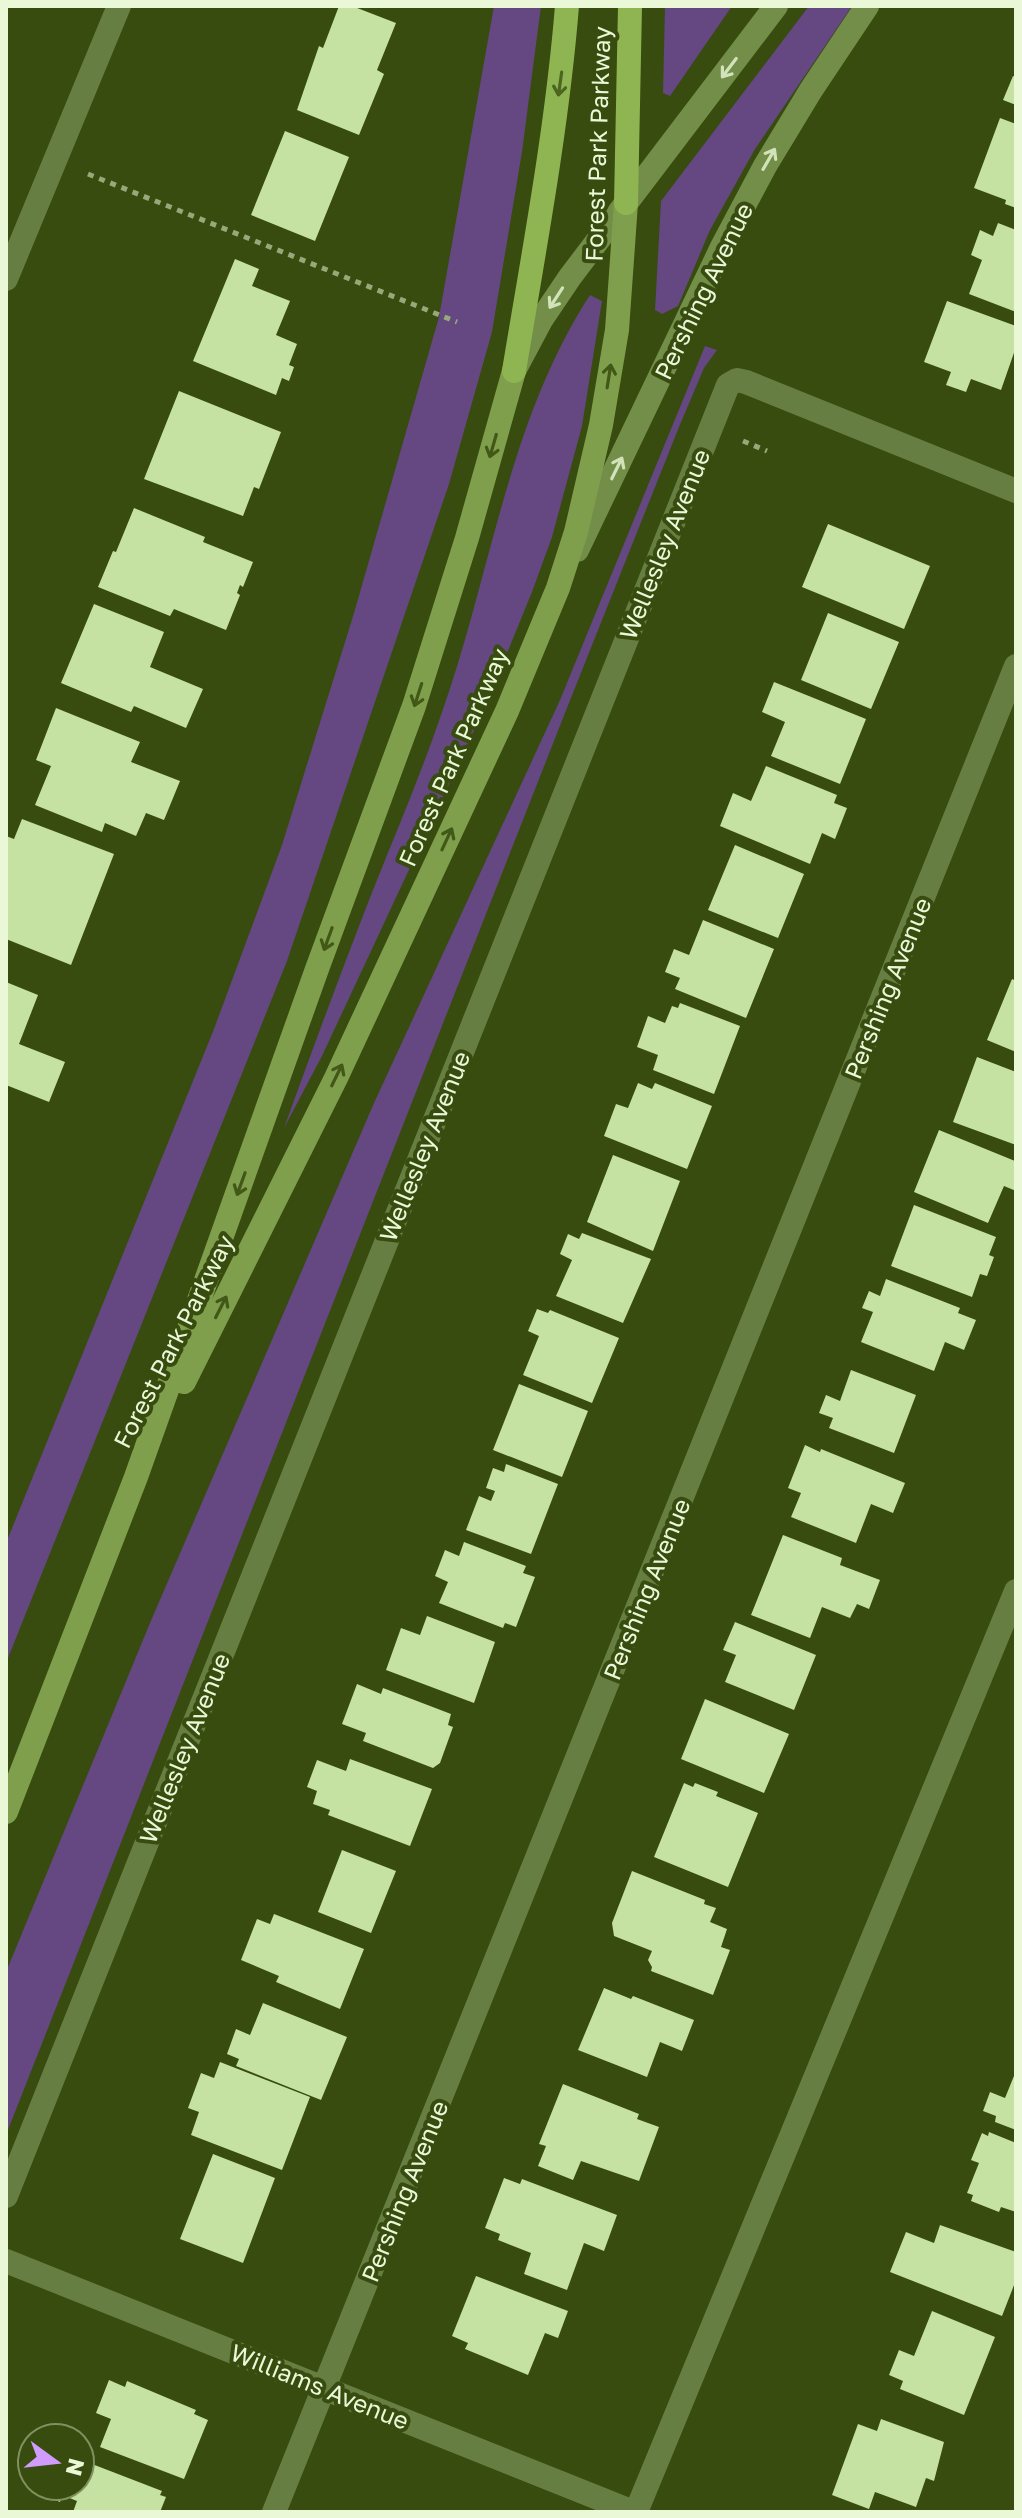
<svg xmlns="http://www.w3.org/2000/svg" width="1022" height="2518" font-family="'Golos Text',sans-serif">
	<rect width="100%" height="100%" fill="#374c0e"/>
	<path fill="#654781" d="M 494,6 L 541,6 L 522,152 L 492,332 L 449,484 L 287,961 L 6,1663 L 6,1543 L 214,1029 L 282,845 L 354,613 L 439,317 Z
		M 665,6 L 732,6 L 670,96 L 663,93 Z
		M 809,6 L 852,6 L 755,149 L 710,230 L 678,306 L 662,314 L 655,310 L 661,201 Z
		M 590,295 L 602,301 L 582,426 L 552,537 L 532,592 L 485,707 L 322,1056 L 284,1128 C 313,1048 342,969 373,890 C 396,832 421,774 441,715 C 491,575 508,421 590,295 Z
		M 705,346 L 717,350 L 704,368 L 679,427 L 565,713 L 6,2135 L 6,1972 L 150,1623 L 374,1103 L 560,700 Z"/>
	<path fill="#c6e2a2" d="M 339,6 L 352,6 L 396,23 L 377,70 L 384,74 L 359,135 L 297,110 L 319,46 L 323,48 Z
		M 1013,76 L 1016,77 L 1016,105 L 1003,100 Z
		M 1000,118 L 1016,124 L 1016,208 L 1005,204 L 1006,200 L 974,188 Z
		M 285,131 L 349,157 L 315,241 L 251,215 Z
		M 998,223 L 1016,230 L 1016,312 L 969,294 L 982,260 L 971,255 L 980,230 L 993,236 Z
		M 235,259 L 259,269 L 252,286 L 290,301 L 276,335 L 297,344 L 289,365 L 294,367 L 289,381 L 282,378 L 276,395 L 193,361 Z
		M 947,301 L 1016,326 L 1016,347 L 1001,390 L 971,379 L 966,392 L 946,385 L 951,372 L 924,362 Z
		M 179,391 L 281,432 L 259,489 L 254,487 L 243,516 L 144,479 Z
		M 134,508 L 205,537 L 203,542 L 253,562 L 243,587 L 240,585 L 237,593 L 240,595 L 226,630 L 174,609 L 170,616 L 98,587 L 113,551 L 116,552 Z
		M 828,524 L 930,566 L 904,629 L 802,587 Z
		M 94,604 L 164,632 L 150,667 L 203,689 L 186,728 L 134,706 L 131,712 L 61,683 Z
		M 828,613 L 899,642 L 871,709 L 801,680 Z
		M 774,682 L 866,719 L 840,784 L 771,756 L 785,722 L 762,712 Z
		M 56,708 L 140,742 L 131,762 L 180,781 L 164,820 L 146,813 L 136,836 L 105,823 L 102,832 L 35,805 L 51,766 L 36,760 Z
		M 766,766 L 837,795 L 834,803 L 847,808 L 835,839 L 822,833 L 810,864 L 720,826 L 733,793 L 751,801 Z
		M 22,819 L 114,854 L 71,965 L 6,939 L 6,836 L 14,839 Z
		M 735,845 L 804,874 L 778,938 L 708,910 Z
		M 703,920 L 774,949 L 746,1018 L 675,989 L 680,978 L 665,972 L 674,949 L 689,955 Z
		M 1012,979 L 1016,981 L 1016,1052 L 987,1040 Z
		M 6,982 L 38,995 L 19,1044 L 65,1062 L 49,1102 L 6,1085 Z
		M 680,1003 L 740,1026 L 714,1094 L 653,1070 L 658,1055 L 637,1047 L 648,1016 L 665,1023 L 672,1006 L 678,1008 Z
		M 977,1057 L 1016,1072 L 1016,1145 L 953,1122 Z
		M 638,1083 L 652,1089 L 655,1083 L 712,1106 L 687,1169 L 604,1136 L 616,1104 L 628,1108 Z
		M 939,1130 L 1015,1161 L 1016,1191 L 1004,1186 L 988,1223 L 914,1192 Z
		M 613,1155 L 680,1181 L 653,1251 L 587,1222 Z
		M 914,1205 L 996,1237 L 989,1255 L 994,1257 L 987,1276 L 980,1274 L 972,1297 L 891,1266 Z
		M 582,1233 L 651,1259 L 623,1323 L 556,1296 L 572,1260 L 560,1254 L 568,1234 L 579,1239 Z
		M 886,1279 L 960,1308 L 958,1313 L 976,1320 L 964,1350 L 945,1342 L 934,1371 L 861,1342 L 873,1312 L 862,1308 L 869,1291 L 880,1296 Z
		M 537,1309 L 548,1313 L 550,1310 L 619,1338 L 592,1403 L 523,1375 L 539,1336 L 528,1331 Z
		M 851,1370 L 916,1395 L 894,1453 L 829,1428 L 833,1418 L 819,1413 L 826,1395 L 840,1401 Z
		M 519,1384 L 588,1411 L 562,1477 L 493,1450 Z
		M 805,1445 L 820,1452 L 821,1449 L 905,1483 L 893,1513 L 871,1504 L 856,1543 L 791,1517 L 801,1493 L 788,1488 Z
		M 506,1464 L 558,1484 L 531,1554 L 466,1530 L 479,1496 L 491,1501 L 495,1491 L 486,1488 L 493,1468 L 504,1472 Z
		M 783,1535 L 842,1558 L 840,1565 L 880,1580 L 869,1609 L 857,1604 L 850,1618 L 822,1607 L 810,1638 L 751,1615 Z
		M 464,1542 L 526,1566 L 523,1573 L 535,1577 L 516,1627 L 505,1623 L 503,1628 L 439,1603 L 448,1582 L 435,1576 L 445,1550 L 459,1556 Z
		M 427,1616 L 495,1642 L 474,1703 L 386,1670 L 401,1628 L 420,1635 Z
		M 735,1622 L 816,1655 L 794,1710 L 725,1682 L 736,1655 L 723,1650 Z
		M 357,1684 L 381,1694 L 383,1688 L 451,1714 L 448,1725 L 453,1727 L 440,1763 L 433,1768 L 363,1741 L 366,1733 L 342,1724 Z
		M 705,1699 L 789,1734 L 764,1793 L 681,1759 Z
		M 350,1759 L 432,1789 L 410,1846 L 328,1815 L 330,1810 L 313,1804 L 317,1791 L 307,1787 L 317,1760 L 346,1771 Z
		M 684,1783 L 693,1787 L 695,1783 L 718,1792 L 716,1796 L 758,1813 L 728,1887 L 654,1857 Z
		M 342,1850 L 396,1871 L 371,1933 L 318,1912 Z
		M 632,1871 L 705,1900 L 704,1904 L 716,1908 L 710,1922 L 727,1929 L 721,1947 L 730,1950 L 713,1995 L 651,1971 L 652,1967 L 648,1960 L 652,1951 L 614,1936 L 612,1923 Z
		M 274,1914 L 364,1949 L 340,2009 L 276,1982 L 279,1976 L 241,1960 L 257,1919 L 270,1924 Z
		M 604,1988 L 631,1999 L 633,1996 L 694,2020 L 682,2051 L 660,2042 L 647,2077 L 578,2050 Z
		M 263,2003 L 347,2037 L 321,2100 L 236,2066 L 239,2059 L 227,2054 L 236,2029 L 250,2035 Z
		M 220,2062 L 310,2097 L 282,2170 L 191,2135 L 199,2112 L 188,2108 L 201,2073 L 214,2078 Z
		M 1016,2071 L 1016,2130 L 995,2122 L 996,2116 L 983,2111 L 990,2092 L 1005,2098 Z
		M 563,2084 L 639,2114 L 637,2119 L 659,2127 L 639,2181 L 581,2161 L 573,2180 L 538,2166 L 546,2146 L 539,2144 Z
		M 989,2132 L 1016,2143 L 1016,2212 L 1001,2207 L 999,2212 L 971,2201 L 973,2195 L 967,2193 L 979,2163 L 971,2160 L 982,2133 L 988,2136 Z
		M 213,2154 L 275,2178 L 243,2263 L 180,2239 Z
		M 504,2178 L 520,2184 L 522,2179 L 617,2215 L 604,2251 L 584,2243 L 567,2290 L 524,2274 L 531,2253 L 498,2240 L 500,2234 L 485,2228 Z
		M 940,2225 L 1016,2252 L 1016,2280 L 1002,2316 L 890,2272 L 906,2232 L 934,2243 Z
		M 476,2276 L 568,2311 L 558,2338 L 545,2333 L 528,2375 L 465,2349 L 468,2343 L 452,2336 Z
		M 932,2311 L 995,2337 L 964,2415 L 900,2389 L 903,2381 L 889,2375 L 899,2350 L 914,2356 Z
		M 109,2380 L 125,2387 L 127,2381 L 196,2410 L 194,2414 L 208,2420 L 184,2479 L 100,2447 L 111,2419 L 96,2413 Z
		M 881,2419 L 944,2442 L 934,2481 L 926,2478 L 916,2507 L 875,2492 L 869,2509 L 832,2495 L 858,2424 L 877,2431 Z
		M 92,2464 L 162,2491 L 160,2495 L 166,2497 L 160,2512 L 73,2512 L 77,2501 L 62,2495 L 60,2502 L 53,2499 L 58,2488 L 53,2486 L 80,2486 L 80,2465 L 90,2469 Z"/>
	<g fill="none" stroke-linecap="round" stroke-linejoin="round">
		<path stroke="#97a87a" stroke-width="5" stroke-dasharray="6 6" stroke-linecap="butt" d="M 88,174 L 457,322
			M 743,441 L 767,451"/>
		<path stroke="#677e43" stroke-width="24" d="M 636,2512 L 1016,1591"/>
		<path stroke="#677e43" stroke-width="24" d="M 6,279 L 119,6
			M 6,2196 L 728,385 L 737,380 L 746,382 L 1016,491
			M 6,2261 L 633,2512
			M 274,2512 L 1016,666"/>
		<path stroke="#738e48" stroke-width="24" d="M 516,367 L 541,320 L 570,277 L 776,6
			M 577,550 L 722,247 L 765,166 L 811,90 L 867,6"/>
		<path stroke="#7f9f4c" stroke-width="24" d="M 184,1382 L 336,1078 L 507,711 L 558,588 L 576,532 L 601,425 L 617,330 L 626,203
			M 6,1812 L 136,1477 L 317,969 L 414,706 L 467,538 L 514,371"/>
		<path stroke="#8fb552" stroke-width="24" d="M 626,203 L 630,6
			M 514,371 C 534,250 557,129 567,6"/>
	</g>
	<defs><path id="oneway-shaft" d="M-6 0H5M1.5-3L5.5 0L1.5 3" fill="none" stroke-width="1.6" stroke-linecap="round" stroke-linejoin="round" transform="scale(2)"/></defs>
	<g stroke="#d2e3bb">
		<use href="#oneway-shaft" transform="translate(729 68) rotate(127)"/>
		<use href="#oneway-shaft" transform="translate(769 159) rotate(-60)"/>
		<use href="#oneway-shaft" transform="translate(556 298) rotate(123)"/>
		<use href="#oneway-shaft" transform="translate(617 468) rotate(-64)"/>
	</g>
	<use stroke="#4d661f" href="#oneway-shaft" transform="translate(560 84) rotate(98)"/>
	<g stroke="#425817">
		<use href="#oneway-shaft" transform="translate(609 376) rotate(-81)"/>
		<use href="#oneway-shaft" transform="translate(493 446) rotate(106)"/>
		<use href="#oneway-shaft" transform="translate(418 695) rotate(108)"/>
		<use href="#oneway-shaft" transform="translate(447 839) rotate(-65)"/>
		<use href="#oneway-shaft" transform="translate(328 939) rotate(110)"/>
		<use href="#oneway-shaft" transform="translate(337 1075) rotate(-64)"/>
		<use href="#oneway-shaft" transform="translate(241 1184) rotate(110)"/>
		<use href="#oneway-shaft" transform="translate(221 1307) rotate(-63)"/>
	</g>
	<g text-anchor="middle" dominant-baseline="central" stroke-width="8" stroke-linejoin="round" paint-order="stroke">
		<g font-size="24" fill="#eaf8d8" stroke="#374c0e">
			<text transform="translate(597 144) rotate(-88)">Forest Park Parkway</text>
			<text transform="translate(703 291) rotate(-64)">Pershing Avenue</text>
			<text transform="translate(664 544) rotate(-68)">Wellesley Avenue</text>
			<text transform="translate(453 757) rotate(-66)">Forest Park Parkway</text>
			<text transform="translate(887 988) rotate(-68)">Pershing Avenue</text>
			<text transform="translate(424 1146) rotate(-68)">Wellesley Avenue</text>
			<text transform="translate(173 1341) rotate(-63)">Forest Park Parkway</text>
			<text transform="translate(646 1589) rotate(-68)">Pershing Avenue</text>
			<text transform="translate(184 1748) rotate(-68)">Wellesley Avenue</text>
			<text transform="translate(404 2191) rotate(-68)">Pershing Avenue</text>
			<text transform="translate(320 2386) rotate(22)">Williams Avenue</text>
		</g>
	</g>
	<rect width="1022" height="2518" fill="none" stroke="#eaf8d8" stroke-width="16"/>
	<g transform="translate(56 2462) rotate(105)"><circle r="38" fill="#374c0e" stroke="#7f915f" stroke-width="2"/>
	<path d="M0-6L14 30L0 20L-14 30Z" fill="#d09dff"/>
	<text y="-12" font-size="22" font-weight="bold" text-anchor="middle" fill="#eaf8d8">N</text>
	</g>
</svg>
